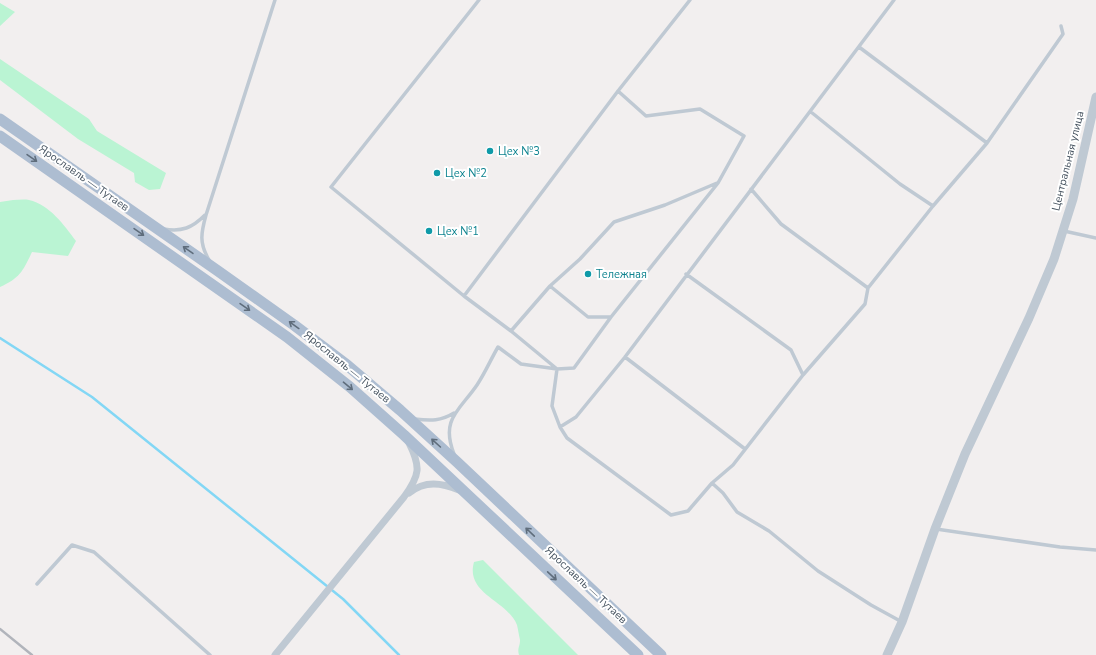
<svg xmlns="http://www.w3.org/2000/svg" width="1096" height="655" font-family="'Nunito Sans',sans-serif">
	<rect width="100%" height="100%" fill="#f2efef"/>
	<path fill="#baf4d3" d="M 0,3 L 15,12 L 0,26 Z
		M 0,59 L 89,119 L 97,131 L 166,173 L 160,189 L 149,190 L 135,182 L 134,173 L 78,139 L 0,80 Z
		M 13,200 C 18,200 24,199 29,200 C 50,205 64,225 76,241 L 68,256 L 32,252 C 23,271 20,278 0,287 L 0,202 Z
		M 483,560 L 578,655 L 519,655 C 517,648 520,647 520,640 C 519,636 518,629 517,625 C 507,600 465,594 474,562 Z"/>
	<g fill="none" stroke-linecap="round" stroke-linejoin="round">
		<path stroke="#83d7f5" stroke-width="2.5" d="M 0,338 L 92,397 L 343,599 L 399,655"/>
		<path stroke="#bfc9d3" stroke-width="3.5" d="M 479,0 L 331,187 L 464,296 L 511,331
			M 859,47 L 987,143
			M 811,112 L 900,184 L 933,206
			M 751,189 L 781,224 L 868,288
			M 164,229 C 182,232 192,228 205,215
			M 1064,231 L 1096,238
			M 209,260 C 199,243 201,233 206,215 L 275,0
			M 686,274 L 791,350 L 803,375
			M 550,286 L 511,331 L 557,369 L 552,406 L 560,427 L 576,417 L 625,357 L 894,0
			M 464,296 L 618,91 L 690,0
			M 611,317 L 588,317 L 550,286 L 580,259 L 614,222 L 665,205 L 717,183
			M 625,357 L 745,449
			M 415,419 C 431,421 441,421 454,413
			M 560,427 L 567,438 L 671,515 L 688,511 L 712,483 L 733,465 L 803,375 L 865,304 L 868,288 L 933,206 L 987,143 L 1063,34 L 1061,26
			M 454,454 C 440,419 460,410 477,385 C 485,373 491,359 498,347 L 521,364 L 557,369 L 574,368 L 611,317 L 718,183 L 744,136 L 700,109 L 646,116 L 618,91
			M 712,483 L 723,493 L 737,512 L 769,531 L 818,571 L 871,605 L 902,622
			M 936,529 L 1060,547 L 1096,550
			M 37,584 L 72,545 L 94,552 L 210,655"/>
		<path stroke="#bfc9d3" stroke-width="7" d="M 409,493 C 425,480 442,483 459,490
			M 275,655 L 404,497 C 420,475 421,467 409,443"/>
		<path stroke="#bfc9d3" stroke-width="9" d="M 887,655 L 902,622 L 935,529 L 965,454 L 1029,318 L 1054,259 L 1073,199 L 1096,97"/>
		<path stroke="#adbdd1" stroke-width="11" d="M 0,119 L 218,271 L 294,325 L 347,365 L 400,410 L 457,462 L 661,655
			M 0,136 L 287,337 L 350,387 L 404,435 L 638,655"/>
		<path stroke="#b1b4bb" stroke-width="2.5" d="M 0,629 L 32,655"/>
	</g>
	<defs><path id="oneway-shaft" d="M-6 0H5M1.5-3L5.5 0L1.5 3" fill="none" stroke-width="1.6" stroke-linecap="round" stroke-linejoin="round"/></defs>
	<g stroke="#5f6d7c">
		<use href="#oneway-shaft" transform="translate(32 158) rotate(35)"/>
		<use href="#oneway-shaft" transform="translate(139 232) rotate(35)"/>
		<use href="#oneway-shaft" transform="translate(188 250) rotate(-145)"/>
		<use href="#oneway-shaft" transform="translate(245 307) rotate(35)"/>
		<use href="#oneway-shaft" transform="translate(294 325) rotate(-144)"/>
		<use href="#oneway-shaft" transform="translate(348 386) rotate(40)"/>
		<use href="#oneway-shaft" transform="translate(436 443) rotate(-138)"/>
		<use href="#oneway-shaft" transform="translate(530 532) rotate(-136)"/>
		<use href="#oneway-shaft" transform="translate(552 576) rotate(43)"/>
	</g>
	<g fill="#0f9aa8" stroke="#fff" stroke-width="1.5">
		<circle cx="490" cy="151" r="4"/>
		<circle cx="437" cy="173" r="4"/>
		<circle cx="429" cy="231" r="4"/>
		<circle cx="588" cy="274" r="4"/>
	</g>
	<g text-anchor="middle" dominant-baseline="central" stroke-width="4" stroke-linejoin="round" paint-order="stroke">
		<g font-size="11" fill="#0d838f" stroke="#fff" text-anchor="start">
			<text x="498" y="151">Цех №3</text>
			<text x="445" y="173">Цех №2</text>
			<text x="437" y="231">Цех №1</text>
			<text x="596" y="274">Тележная</text>
		</g>
		<g font-size="11" fill="#45525f" stroke="#fff">
			<text transform="translate(1068 161) rotate(-76)">Центральная улица</text>
			<text transform="translate(84 178) rotate(35)">Ярославль — Тутаев</text>
			<text transform="translate(347 367) rotate(39)">Ярославль — Тутаев</text>
			<text transform="translate(586 585) rotate(43)">Ярославль — Тутаев</text>
		</g>
	</g>
</svg>
